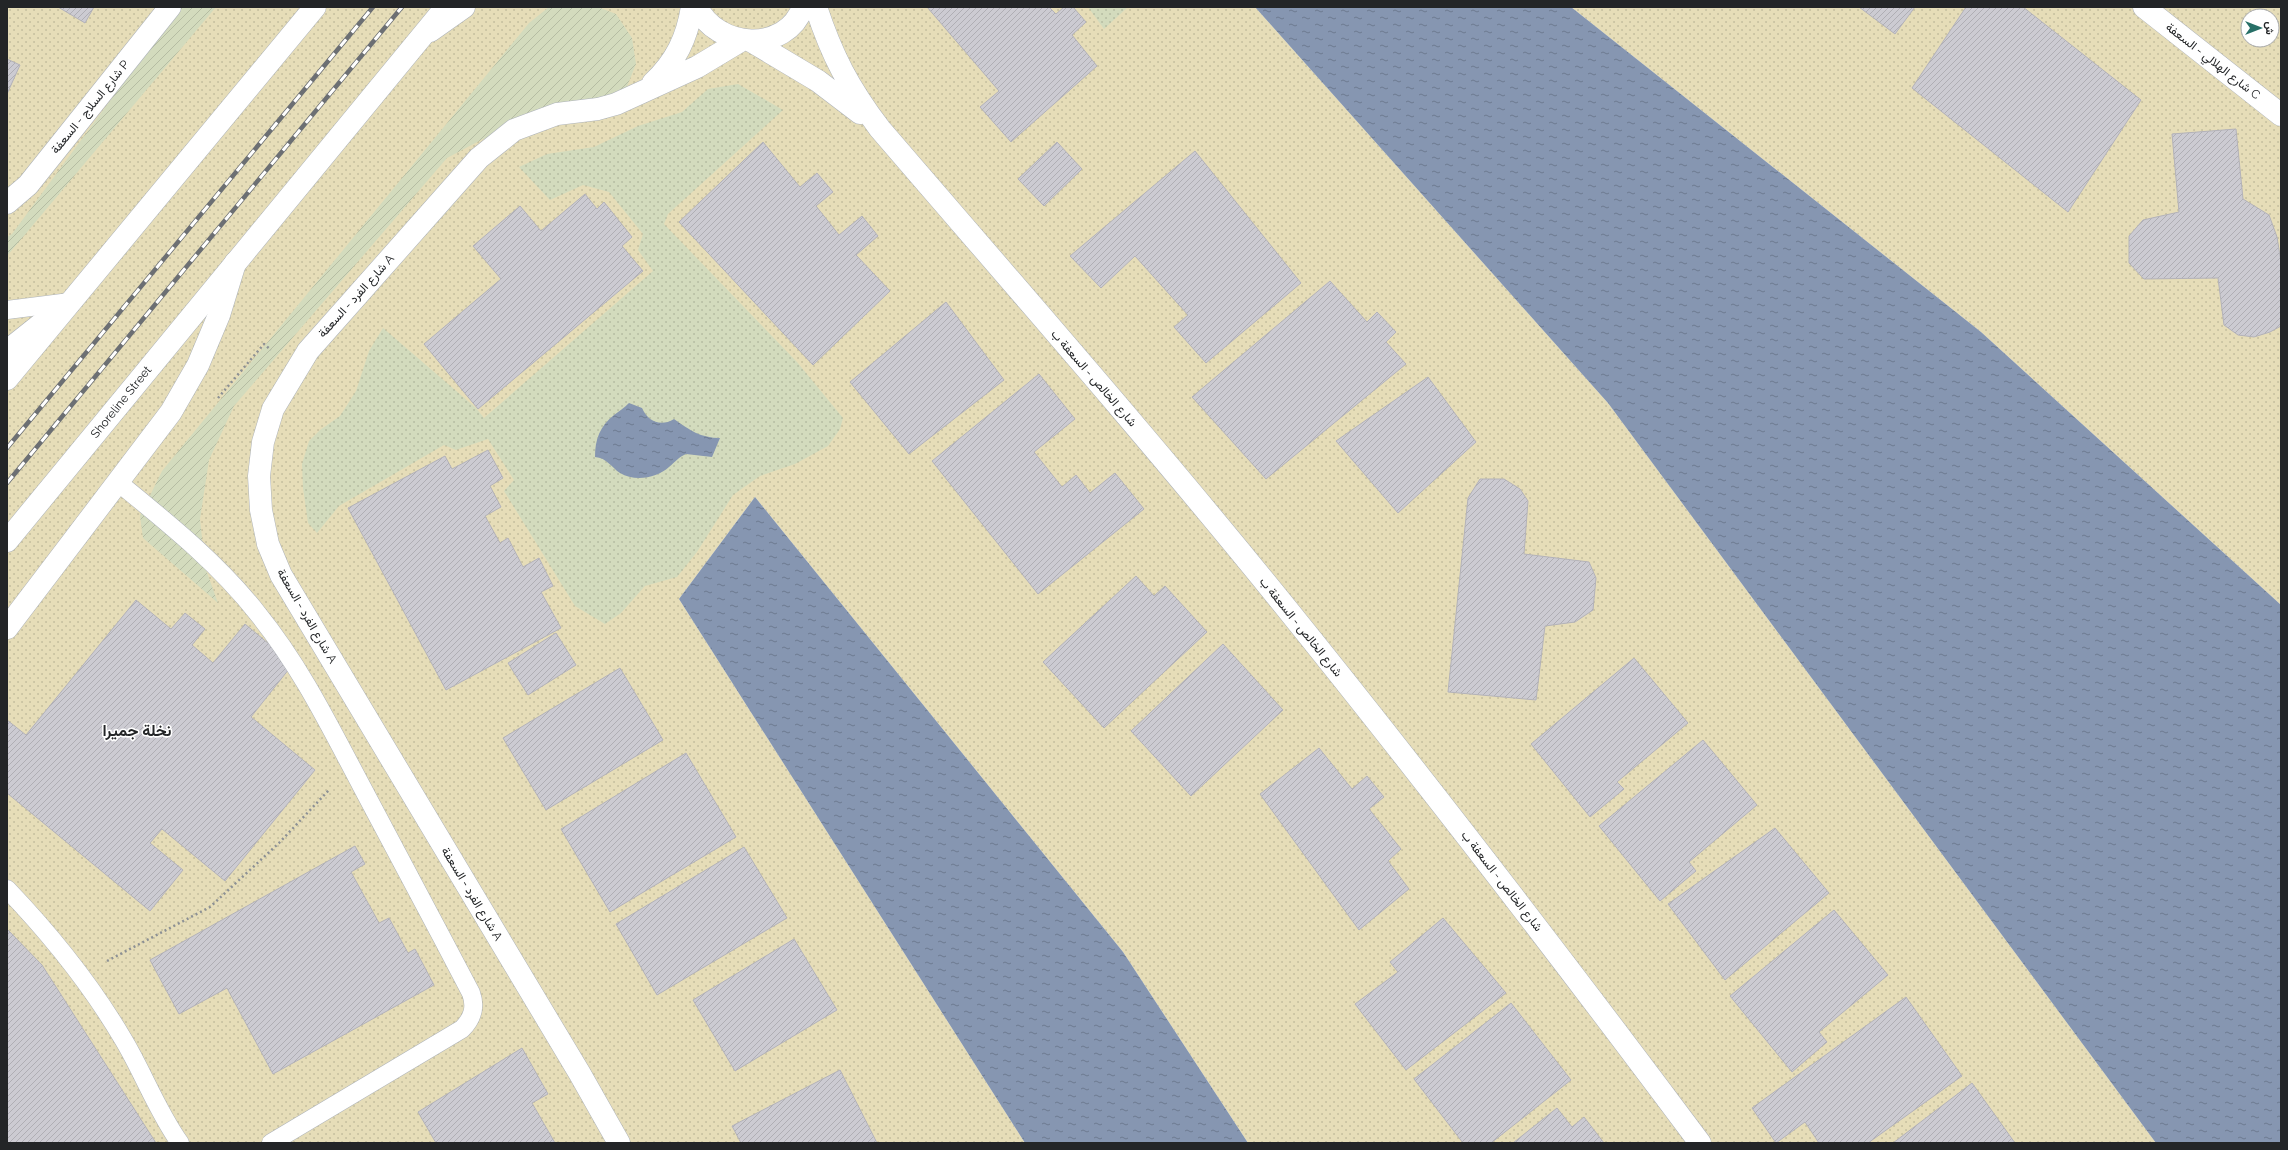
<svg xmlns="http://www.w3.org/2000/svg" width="2288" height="1150" font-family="Raleway,Vazirmatn,sans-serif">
	<defs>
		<pattern id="sand-dots" width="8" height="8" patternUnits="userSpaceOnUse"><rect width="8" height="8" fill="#e6ddb8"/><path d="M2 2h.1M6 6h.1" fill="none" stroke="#c5be9e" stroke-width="1.8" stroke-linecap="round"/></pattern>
		<pattern id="park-dots" width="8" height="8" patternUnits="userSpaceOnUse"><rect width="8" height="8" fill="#d3dbbd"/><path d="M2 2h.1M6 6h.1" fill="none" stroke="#b5bca2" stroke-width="1.8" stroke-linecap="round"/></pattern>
		<pattern id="garden-furrows" width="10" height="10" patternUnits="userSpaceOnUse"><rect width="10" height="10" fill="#d3dbbd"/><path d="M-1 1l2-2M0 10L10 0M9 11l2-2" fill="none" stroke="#b5bca2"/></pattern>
		<pattern id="water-ripples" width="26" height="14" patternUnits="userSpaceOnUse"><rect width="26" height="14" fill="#8696b1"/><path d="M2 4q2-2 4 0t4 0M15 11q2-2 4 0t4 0" fill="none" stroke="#6d7a90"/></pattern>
		<pattern id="building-hatch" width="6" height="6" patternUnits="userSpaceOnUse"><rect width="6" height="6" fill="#cccbd2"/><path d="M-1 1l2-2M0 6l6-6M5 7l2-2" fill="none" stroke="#afaeb4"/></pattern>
	</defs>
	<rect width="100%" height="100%" fill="#e1e7ed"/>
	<path fill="url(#sand-dots)" fill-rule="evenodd" d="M 7,7 L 1255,7 L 1608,403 L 2156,1143 L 1248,1143 L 1123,952 L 755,497 L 679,599 L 1025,1143 L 7,1143 Z
		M 1571,7 L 2281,7 L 2281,605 L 1981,332 ZM 2248,16 L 2272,16 L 2272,40 L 2248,40 Z"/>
	<path fill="url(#park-dots)" d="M 1088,7 L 1128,7 L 1104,29 Z
		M 738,84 L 783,110 L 668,214 L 664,224 L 797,362 L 843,418 L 840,429 L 828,446 L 795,464 L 760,476 L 733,495 L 697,552 L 677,577 L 645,586 L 621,613 L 605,624 L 575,606 L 504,491 L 514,480 L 488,439 L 456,450 L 444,445 L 339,506 L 317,533 L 308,523 L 303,488 L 302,464 L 309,441 L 320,430 L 340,416 L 356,391 L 369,351 L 383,328 L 476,408 L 484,418 L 653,271 L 638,250 L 643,234 L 609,192 L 583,185 L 550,200 L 519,167 L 547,154 L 594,147 L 638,126 L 682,112 L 708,89 Z"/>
	<path fill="url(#garden-furrows)" d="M 179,7 L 216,7 L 7,256 L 7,237 L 12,234 Z
		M 549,7 L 598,7 L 616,14 L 632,38 L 636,64 L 622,99 L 530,130 L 483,139 L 447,158 L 234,406 L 209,460 L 200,519 L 205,567 L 218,603 L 143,538 L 140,516 L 162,471 L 529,23 Z"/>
	<path fill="url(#water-ripples)" d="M 1255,7 L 1571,7 L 1981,332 L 2281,605 L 2281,1143 L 2156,1143 L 1608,403 Z
		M 629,403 L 642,408 C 648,422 661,427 674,419 C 689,430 701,438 720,438 L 712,457 L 686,454 C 679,457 675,462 669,467 C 657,478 635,482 620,473 C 611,467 607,458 595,457 C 595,439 600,426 614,415 C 619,411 624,408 629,403 Z
		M 755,497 L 1123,952 L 1248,1143 L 1025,1143 L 679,599 Z"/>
	<path fill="url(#building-hatch)" stroke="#b3b2b9" d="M 58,7 L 94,7 L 85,23 Z
		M 927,7 L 1049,7 L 1056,14 L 1064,7 L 1073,7 L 1086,22 L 1072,35 L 1097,66 L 1011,142 L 980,107 L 999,91 Z
		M 1859,7 L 1915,7 L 1895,34 Z
		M 1966,7 L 2023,7 L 2141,100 L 2068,212 L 1912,88 Z
		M 7,59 L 20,65 L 7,94 Z
		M 2236,129 L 2243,199 L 2269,215 L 2277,237 L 2281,262 L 2281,326 L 2270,332 L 2254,337 L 2238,335 L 2224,325 L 2218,278 L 2144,279 L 2129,263 L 2129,236 L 2143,220 L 2179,212 L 2172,134 Z
		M 763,142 L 800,187 L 817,173 L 833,192 L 816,206 L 839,235 L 862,216 L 878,236 L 856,255 L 890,291 L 813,365 L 679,222 Z
		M 1057,142 L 1082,169 L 1044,206 L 1018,179 Z
		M 1195,151 L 1301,283 L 1206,363 L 1174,327 L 1188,315 L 1135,256 L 1101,288 L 1070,256 Z
		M 585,194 L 597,209 L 604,202 L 632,237 L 622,246 L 643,271 L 478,409 L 424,344 L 501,279 L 473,246 L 520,206 L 541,231 Z
		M 1330,281 L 1367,322 L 1377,312 L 1396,332 L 1386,342 L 1406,364 L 1266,479 L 1192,397 Z
		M 946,302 L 1004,380 L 909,454 L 850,382 Z
		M 1039,374 L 1075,419 L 1034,452 L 1062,487 L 1076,475 L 1090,493 L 1115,473 L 1144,509 L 1038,594 L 932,461 Z
		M 1428,377 L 1476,442 L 1398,513 L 1336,441 Z
		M 488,450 L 503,478 L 490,486 L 501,507 L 485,516 L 500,543 L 508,538 L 523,567 L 539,558 L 553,586 L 541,592 L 561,628 L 446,690 L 348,508 L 445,456 L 452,469 Z
		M 1480,479 L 1504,479 L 1520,489 L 1528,501 L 1524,554 L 1589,562 L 1596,578 L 1593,610 L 1575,622 L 1545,626 L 1536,700 L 1448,692 L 1468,498 Z
		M 1136,576 L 1154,596 L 1165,586 L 1207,632 L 1104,728 L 1043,662 Z
		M 136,600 L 171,629 L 185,613 L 205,629 L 192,645 L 213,663 L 245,624 L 293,664 L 251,717 L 315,770 L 225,881 L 162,829 L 150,843 L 183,870 L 150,911 L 7,793 L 7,720 L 26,735 Z
		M 556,633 L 576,665 L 528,695 L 508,663 Z
		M 1223,644 L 1283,710 L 1191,796 L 1131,731 Z
		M 1634,658 L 1688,723 L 1617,782 L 1624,789 L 1590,817 L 1531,744 Z
		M 620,668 L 663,740 L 546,810 L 503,738 Z
		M 1703,740 L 1757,805 L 1689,862 L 1696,871 L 1660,901 L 1599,826 Z
		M 1319,748 L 1352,789 L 1367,776 L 1384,797 L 1369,809 L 1401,849 L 1388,861 L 1409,889 L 1359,930 L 1260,794 Z
		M 686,753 L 736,837 L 610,912 L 561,829 Z
		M 1775,828 L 1829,893 L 1725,980 L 1668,904 Z
		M 355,846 L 365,864 L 351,872 L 379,923 L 389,918 L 408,953 L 415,949 L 434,985 L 273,1074 L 227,988 L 179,1014 L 150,960 Z
		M 744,847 L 787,918 L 657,995 L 616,924 Z
		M 1834,910 L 1888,975 L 1819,1032 L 1827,1042 L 1792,1072 L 1730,996 Z
		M 1443,918 L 1506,993 L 1406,1070 L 1355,1004 L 1398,972 L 1390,962 Z
		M 7,929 L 42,965 L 156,1143 L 7,1143 Z
		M 794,939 L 837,1010 L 735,1071 L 693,1000 Z
		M 1906,997 L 1962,1076 L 1868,1143 L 1819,1143 L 1805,1122 L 1776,1143 L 1752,1108 Z
		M 1511,1003 L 1571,1080 L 1491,1143 L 1463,1143 L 1414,1079 Z
		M 522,1048 L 548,1094 L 532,1103 L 555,1143 L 436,1143 L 418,1112 Z
		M 840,1070 L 877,1143 L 741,1143 L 732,1126 Z
		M 1972,1083 L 2015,1143 L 1893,1143 Z
		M 1557,1108 L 1572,1127 L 1584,1117 L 1604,1143 L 1513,1143 Z"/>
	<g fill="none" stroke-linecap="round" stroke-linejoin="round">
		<defs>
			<path id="service" d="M 7,310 L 70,302
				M 119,483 C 168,523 219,564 258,614 C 301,667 330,727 362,787 C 398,855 435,924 471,993 C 476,1007 473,1018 462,1029 L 271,1143
				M 7,889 C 51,935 90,983 123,1039 C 143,1072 157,1111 180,1143"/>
			<path id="minor" d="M 697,7 C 717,49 786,54 803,7
				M 816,7 C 832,56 849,88 880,129 C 1015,286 1152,442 1283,604 C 1426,781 1564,961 1700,1143
				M 2144,7 L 2281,115
				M 430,31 L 464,7
				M 751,41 L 818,81 L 860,113
				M 653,83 C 676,61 687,38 692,7
				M 7,203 L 28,185 L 170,7
				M 619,1143 L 580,1074 L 281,575 L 268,544 L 261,510 L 259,476 L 263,442 L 273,409 L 308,351 L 479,158 L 514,130 L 557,114 L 598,109 L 616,104 L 697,67 L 742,40"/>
			<path id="tertiary" d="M 7,351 L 56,312
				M 7,628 L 171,412 L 198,365 L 219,315 L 235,263"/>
			<path id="secondary" d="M 7,379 L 315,7
				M 7,541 L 446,7"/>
		</defs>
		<use href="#service" stroke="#aeb3b9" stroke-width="19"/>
		<use href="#minor" stroke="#aeb3b9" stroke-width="23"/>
		<use href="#tertiary" stroke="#aeb3b9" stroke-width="23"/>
		<use href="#secondary" stroke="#aeb3b9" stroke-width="23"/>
		<path stroke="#8c9094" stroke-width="2.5" stroke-dasharray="2 3" stroke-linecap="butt" d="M 218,398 L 264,344 L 271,350
			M 107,961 L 210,907 L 279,843 L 329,790"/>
		<use href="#service" stroke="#fff" stroke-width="18"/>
		<use href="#minor" stroke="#fff" stroke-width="22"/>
		<use href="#tertiary" stroke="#fff" stroke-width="22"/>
		<use href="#secondary" stroke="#fff" stroke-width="22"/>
		<defs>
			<path id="rail" d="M 7,448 L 373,7
				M 7,483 L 402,7"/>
		</defs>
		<use href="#rail" stroke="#6c6f73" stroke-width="4.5"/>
		<use href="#rail" stroke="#fff" stroke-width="3" stroke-dasharray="9" stroke-linecap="butt"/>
	</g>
	<g text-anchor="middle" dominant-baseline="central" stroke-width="3" stroke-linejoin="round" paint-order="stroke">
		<g font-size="12" fill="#232527" stroke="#fff">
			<text transform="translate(2213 61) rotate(38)">شارع الهلالي - السعفة C</text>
			<text transform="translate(90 107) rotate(-51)">شارع السلاج - السعفة P</text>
			<text transform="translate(356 296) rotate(-48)">شارع الفرد - السعفة A</text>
			<text transform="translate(1094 378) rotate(49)">شارع الخالص - السعفة ب</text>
			<text transform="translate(121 402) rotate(-51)">Shoreline Street</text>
			<text transform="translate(307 616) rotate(60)">شارع الفرد - السعفة A</text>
			<text transform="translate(1301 627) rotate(51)">شارع الخالص - السعفة ب</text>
			<text transform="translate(1502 881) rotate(52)">شارع الخالص - السعفة ب</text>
			<text transform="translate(472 894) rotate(59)">شارع الفرد - السعفة A</text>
		</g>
		<g font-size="16" font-weight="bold" fill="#232527" stroke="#fff">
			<text x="137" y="730">نخلة جميرا</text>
		</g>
	</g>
	<rect width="2288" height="1150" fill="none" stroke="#232527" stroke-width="16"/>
	<g transform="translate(2260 28) rotate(90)"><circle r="19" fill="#ffffff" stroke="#a7a8a9"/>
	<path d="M0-3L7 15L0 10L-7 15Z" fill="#276f67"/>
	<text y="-6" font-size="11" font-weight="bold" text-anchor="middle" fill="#232527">ش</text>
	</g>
</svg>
